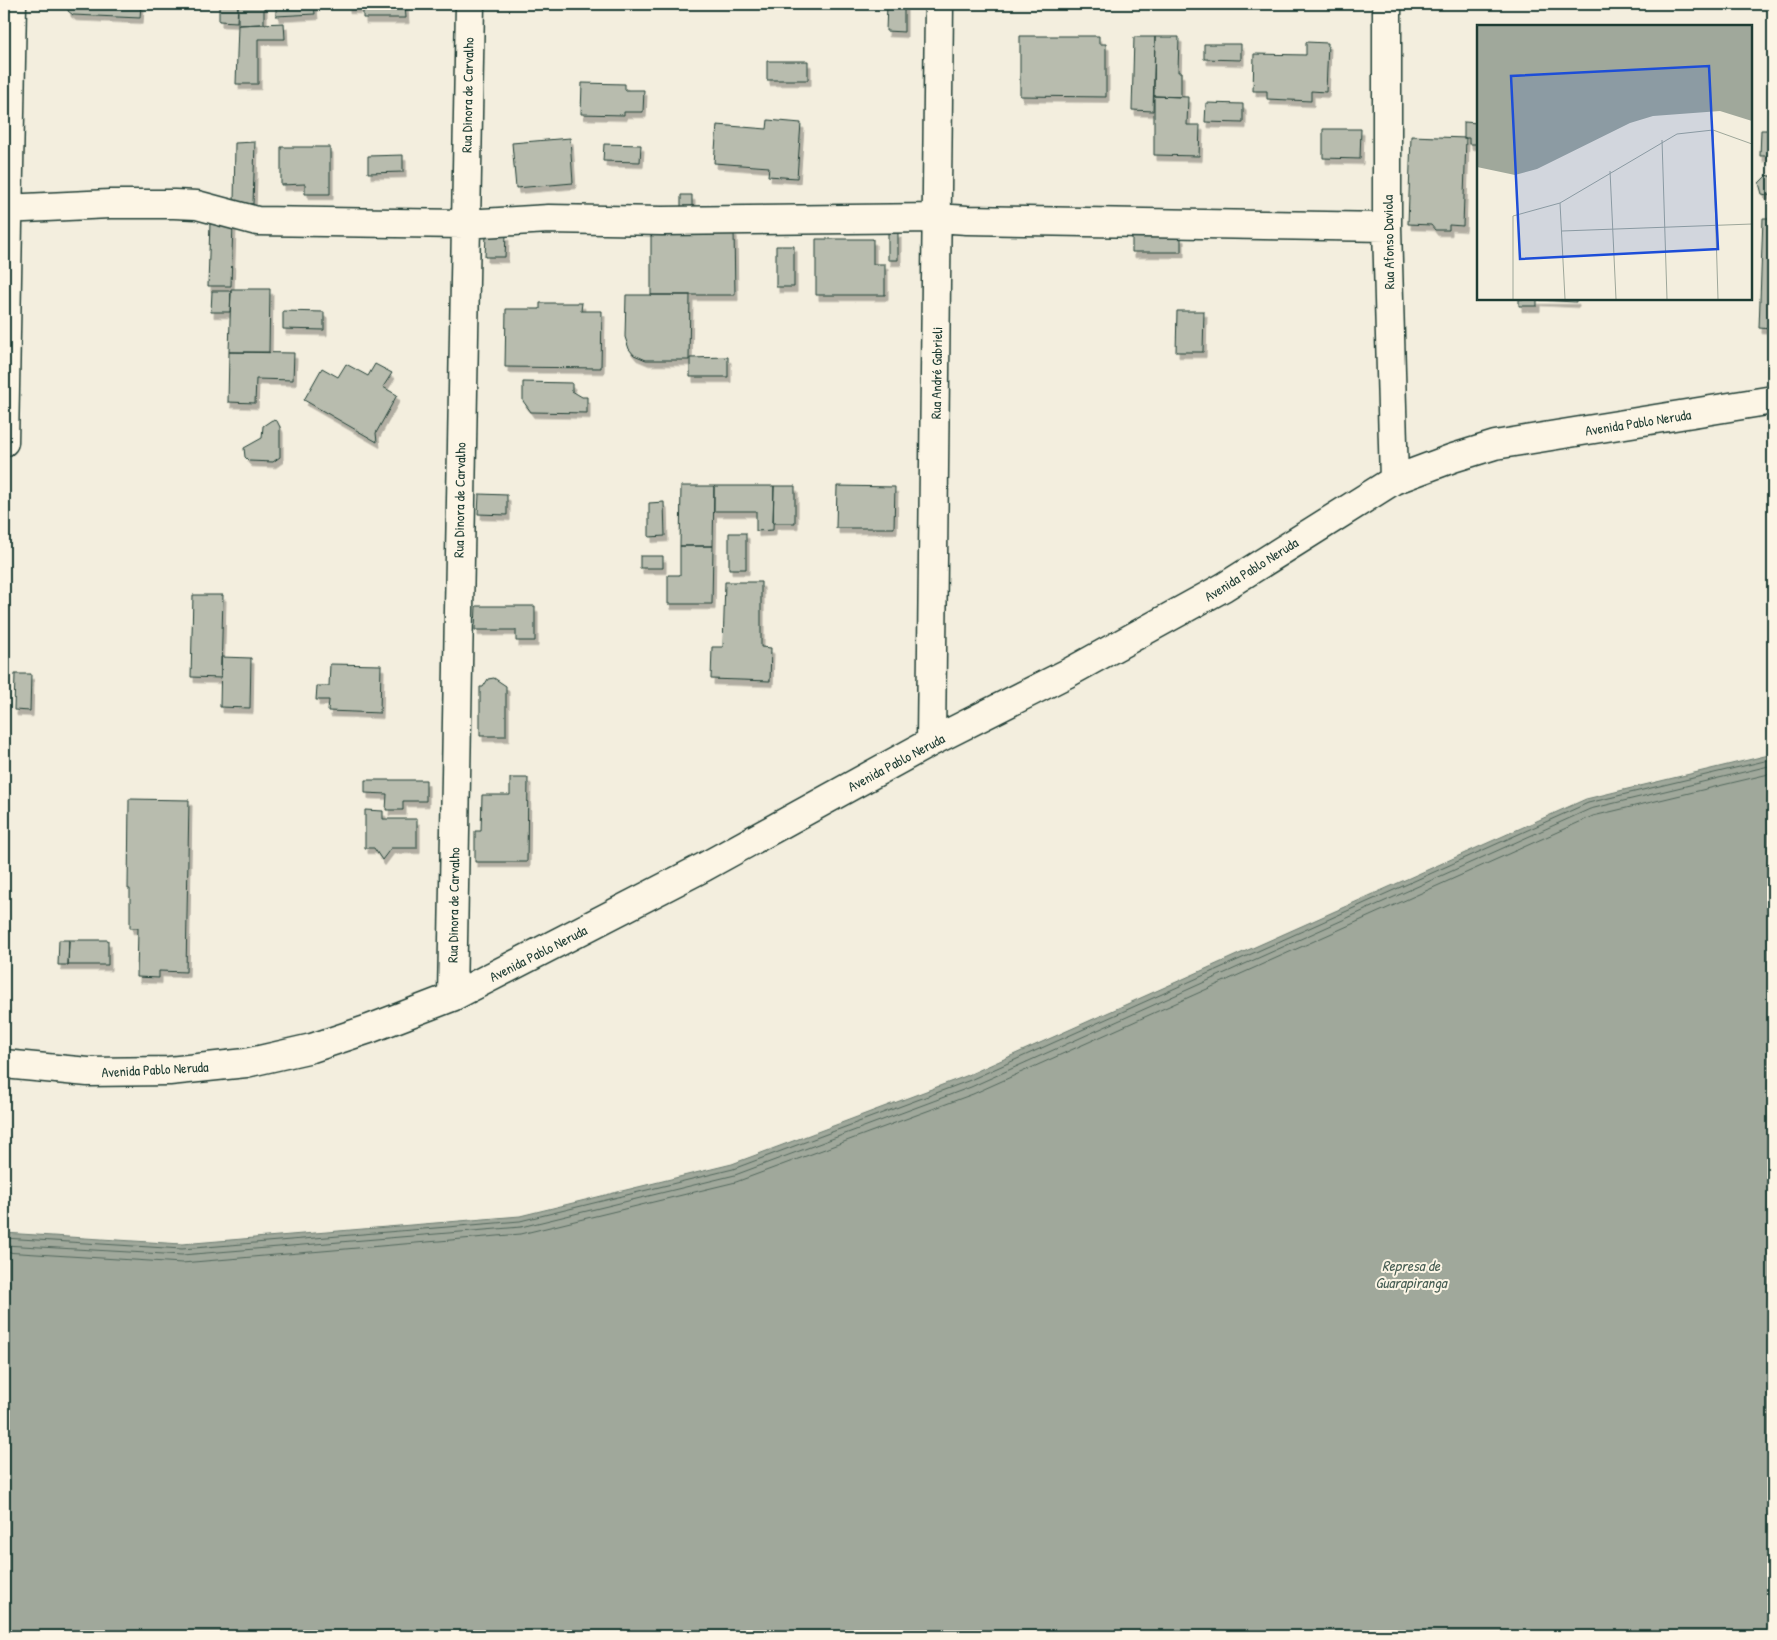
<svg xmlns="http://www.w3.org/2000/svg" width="1777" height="1640" font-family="'Patrick Hand',sans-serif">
	<defs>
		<filter id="shadow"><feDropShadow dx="3" dy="5.5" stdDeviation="0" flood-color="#0004"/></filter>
	</defs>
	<rect width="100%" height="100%" fill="#f3eede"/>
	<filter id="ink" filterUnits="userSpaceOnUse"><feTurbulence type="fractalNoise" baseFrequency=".02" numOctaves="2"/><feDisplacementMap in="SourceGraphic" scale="10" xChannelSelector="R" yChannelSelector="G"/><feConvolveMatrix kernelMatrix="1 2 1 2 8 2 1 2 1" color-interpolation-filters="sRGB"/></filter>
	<g filter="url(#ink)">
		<path fill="#a0a89b" stroke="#6c7d72" d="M 1773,754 L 1773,1636 L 4,1636 L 4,1233 L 182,1244 L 520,1216 L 732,1164 L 966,1076 L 1586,799 Z"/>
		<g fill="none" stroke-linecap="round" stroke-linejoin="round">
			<path stroke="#53685d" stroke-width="1" d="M 4,1238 L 182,1249 L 520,1221 L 733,1169 L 968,1081 L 1588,803 L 1773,759
				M 4,1245 L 182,1255 L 521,1227 L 735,1175 L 971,1087 L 1590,809 L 1773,765
				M 4,1252 L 182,1263 L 521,1234 L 736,1182 L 973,1094 L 1593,816 L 1773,773"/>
		</g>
		<path fill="#b8bcae" stroke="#1f3d34" filter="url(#shadow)" d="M 68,4 L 141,4 L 140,18 L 73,15 L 68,11 Z
			M 219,4 L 238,4 L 237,22 L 219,21 Z
			M 238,4 L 264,4 L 264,24 L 238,25 Z
			M 276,4 L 314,4 L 315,14 L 276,16 Z
			M 347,4 L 405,4 L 406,18 L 363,18 L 363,8 L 347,8 Z
			M 887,4 L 904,4 L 904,32 L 886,31 Z
			M 284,23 L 285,39 L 258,39 L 258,84 L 236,84 L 238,25 Z
			M 1020,36 L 1099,36 L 1099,44 L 1106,44 L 1106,97 L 1020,96 Z
			M 1134,37 L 1155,37 L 1153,111 L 1132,110 Z
			M 1155,37 L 1179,37 L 1178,72 L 1181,72 L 1181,97 L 1154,96 Z
			M 1306,42 L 1328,43 L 1326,92 L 1311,91 L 1311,101 L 1267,99 L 1267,91 L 1253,91 L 1254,54 L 1306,55 Z
			M 1204,44 L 1241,44 L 1241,60 L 1204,59 Z
			M 767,61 L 808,61 L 808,80 L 767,80 Z
			M 582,83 L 625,84 L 625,90 L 644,90 L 643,112 L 624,112 L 624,115 L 581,114 Z
			M 1154,96 L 1188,97 L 1187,125 L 1200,125 L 1199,156 L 1154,155 Z
			M 1206,103 L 1243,104 L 1243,123 L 1205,122 Z
			M 768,120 L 801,123 L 797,178 L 768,176 L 769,167 L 714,163 L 717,125 L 767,129 Z
			M 1464,122 L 1478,123 L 1478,150 L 1477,144 L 1469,144 L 1469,138 L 1464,138 Z
			M 1323,129 L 1361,129 L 1360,159 L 1323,158 Z
			M 1761,130 L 1773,130 L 1773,156 L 1760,156 Z
			M 1411,136 L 1466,138 L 1463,226 L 1449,225 L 1449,230 L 1435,230 L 1431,225 L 1408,224 Z
			M 570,138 L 573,183 L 516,188 L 512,143 Z
			M 255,142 L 253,204 L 234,203 L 235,143 Z
			M 604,144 L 641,145 L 640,162 L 603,161 Z
			M 281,147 L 330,147 L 330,194 L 305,194 L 305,184 L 281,185 Z
			M 403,155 L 403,172 L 368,173 L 368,156 Z
			M 1767,175 L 1773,177 L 1773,196 L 1762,194 L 1759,183 Z
			M 681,195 L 692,195 L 692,211 L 681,211 Z
			M 1770,207 L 1773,207 L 1773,329 L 1759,328 L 1763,218 L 1770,218 Z
			M 210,222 L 233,223 L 231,286 L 208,286 Z
			M 651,230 L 734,231 L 735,295 L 651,295 Z
			M 888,232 L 898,232 L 898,260 L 888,260 Z
			M 486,235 L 506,235 L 505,257 L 485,257 Z
			M 1132,235 L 1181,236 L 1181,252 L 1132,252 Z
			M 816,239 L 873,239 L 873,264 L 885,264 L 885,295 L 816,295 Z
			M 776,246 L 794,246 L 794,287 L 776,287 Z
			M 231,289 L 270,289 L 269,352 L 229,352 Z
			M 212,291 L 231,291 L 230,312 L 211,312 Z
			M 626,295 L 690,295 L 689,360 L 646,360 L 634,355 L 629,349 L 625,337 Z
			M 1519,299 L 1576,299 L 1576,302 L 1537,300 L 1537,306 L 1519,306 Z
			M 540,303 L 582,303 L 581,311 L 602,311 L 601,368 L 505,367 L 506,309 L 540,309 Z
			M 283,311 L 324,312 L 324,330 L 283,329 Z
			M 1177,311 L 1204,311 L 1203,352 L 1176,352 Z
			M 229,352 L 294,353 L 293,380 L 256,379 L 255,403 L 228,402 Z
			M 728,357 L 728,377 L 690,377 L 690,358 Z
			M 346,364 L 368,376 L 375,364 L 392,373 L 383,387 L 397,395 L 376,433 L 377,442 L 304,400 L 322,368 L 338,377 Z
			M 523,382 L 572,383 L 572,391 L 582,397 L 587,397 L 587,413 L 531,412 L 523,401 Z
			M 272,420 L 277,421 L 280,427 L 280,457 L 273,462 L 249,461 L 245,457 L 244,448 L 262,438 L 263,426 Z
			M 681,486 L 714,486 L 713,546 L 680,546 Z
			M 714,486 L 774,486 L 773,530 L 756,531 L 756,511 L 714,511 Z
			M 774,486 L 795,486 L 795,523 L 773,523 Z
			M 837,486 L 895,487 L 894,528 L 836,528 Z
			M 479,494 L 507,495 L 507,515 L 478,514 Z
			M 664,502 L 665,536 L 649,537 L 649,503 Z
			M 729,533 L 746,533 L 746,569 L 729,569 Z
			M 680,546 L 713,546 L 712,604 L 668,604 L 668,575 L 680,575 Z
			M 640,556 L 663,556 L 663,568 L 640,568 Z
			M 725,582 L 761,582 L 761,647 L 771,648 L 770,681 L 711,679 L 712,647 L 723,647 Z
			M 193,595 L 223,595 L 221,678 L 191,677 Z
			M 476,606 L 535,606 L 535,641 L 516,641 L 516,630 L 475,630 Z
			M 221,657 L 251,658 L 250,708 L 220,707 Z
			M 330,664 L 381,665 L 380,713 L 328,711 L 329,700 L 316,700 L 317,686 L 329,686 Z
			M 15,674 L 31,674 L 30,711 L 14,710 Z
			M 494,678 L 506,686 L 506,736 L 480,736 L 480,687 L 483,687 L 488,679 Z
			M 510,778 L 528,778 L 527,862 L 475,862 L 475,831 L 481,831 L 482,795 L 510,795 Z
			M 365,780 L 426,780 L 426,801 L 403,801 L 403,810 L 386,810 L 387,794 L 365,793 Z
			M 129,799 L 189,800 L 186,972 L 159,971 L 159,978 L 137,977 L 138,928 L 130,928 L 130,889 L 128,889 Z
			M 365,810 L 383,811 L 383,819 L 417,819 L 417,848 L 391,848 L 382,860 L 374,848 L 365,848 Z
			M 59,940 L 69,940 L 68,965 L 58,965 Z
			M 69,940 L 108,940 L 108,965 L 68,965 Z"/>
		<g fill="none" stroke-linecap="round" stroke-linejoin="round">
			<defs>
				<path id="street" d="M 1387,4 L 1387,227 L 1394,480
					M 4,209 L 110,204 L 174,204 L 197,205 L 257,221 L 464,224 L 549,219 L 662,221 L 937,218 L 967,220 L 1387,227
					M 4,442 L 12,4
					M 931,742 L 939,4
					M 452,997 L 470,4
					M 4,1064 L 88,1072 L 169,1071 L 246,1063 L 312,1048 L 369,1029 L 452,997 L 704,867 L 931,742 L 1068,673 L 1224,587 L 1394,480 L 1453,458 L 1495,445 L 1773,400"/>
			</defs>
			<use href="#street" stroke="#1f3d34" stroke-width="31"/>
			<use href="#street" stroke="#fcf5e5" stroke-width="28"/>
		</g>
	</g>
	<g text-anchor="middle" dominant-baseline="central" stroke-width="4" stroke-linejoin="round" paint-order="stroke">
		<g font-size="14" fill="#1f3d34" stroke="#fcf5e5">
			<text transform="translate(467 95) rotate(-89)">Rua Dinora de Carvalho</text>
			<text transform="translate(1388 242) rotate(-91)">Rua Afonso Daviola</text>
			<text transform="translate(936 373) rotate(-89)">Rua André Gabrieli</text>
			<text transform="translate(1638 422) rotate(-9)">Avenida Pablo Neruda</text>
			<text transform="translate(459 500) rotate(-89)">Rua Dinora de Carvalho</text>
			<text transform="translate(1251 569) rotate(-32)">Avenida Pablo Neruda</text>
			<text transform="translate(896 762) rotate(-28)">Avenida Pablo Neruda</text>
			<text transform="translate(453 905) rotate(-89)">Rua Dinora de Carvalho</text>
			<text transform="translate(538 953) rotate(-27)">Avenida Pablo Neruda</text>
			<text transform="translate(155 1069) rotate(-3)">Avenida Pablo Neruda</text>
		</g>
		<g font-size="15" font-style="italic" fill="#465d53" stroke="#fcf5e5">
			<text x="1411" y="1265">Represa de<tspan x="1411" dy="17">Guarapiranga</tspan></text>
		</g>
	</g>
	<g transform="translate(1477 25)">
		<rect width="275" height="275" fill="#f3eede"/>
		<path d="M 0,1 L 275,1 L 275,96 L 243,86 L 176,91 L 153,98 L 60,144 L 38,150 L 0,142 Z" fill="#a0a89b"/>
		<path fill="none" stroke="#9ea79a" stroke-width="1" d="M 236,105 L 241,274M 185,115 L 190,274M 133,146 L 139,274M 83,178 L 88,274M 85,206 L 275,199M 36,274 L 36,191 L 83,178 L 200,109 L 236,105 L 275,119"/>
		<path fill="#1d4ed8" fill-opacity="0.15" stroke="#1d4ed8" stroke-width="2.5" d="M 232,41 L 241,224 L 43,234 L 34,51 Z"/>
		<rect width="275" height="275" fill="none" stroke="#1f3d34" stroke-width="2.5"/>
	</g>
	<rect width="1777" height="1640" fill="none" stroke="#fcf5e5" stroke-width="20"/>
	<rect x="10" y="10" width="1757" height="1620" fill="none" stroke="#1f3d34" stroke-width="2" filter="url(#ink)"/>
</svg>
